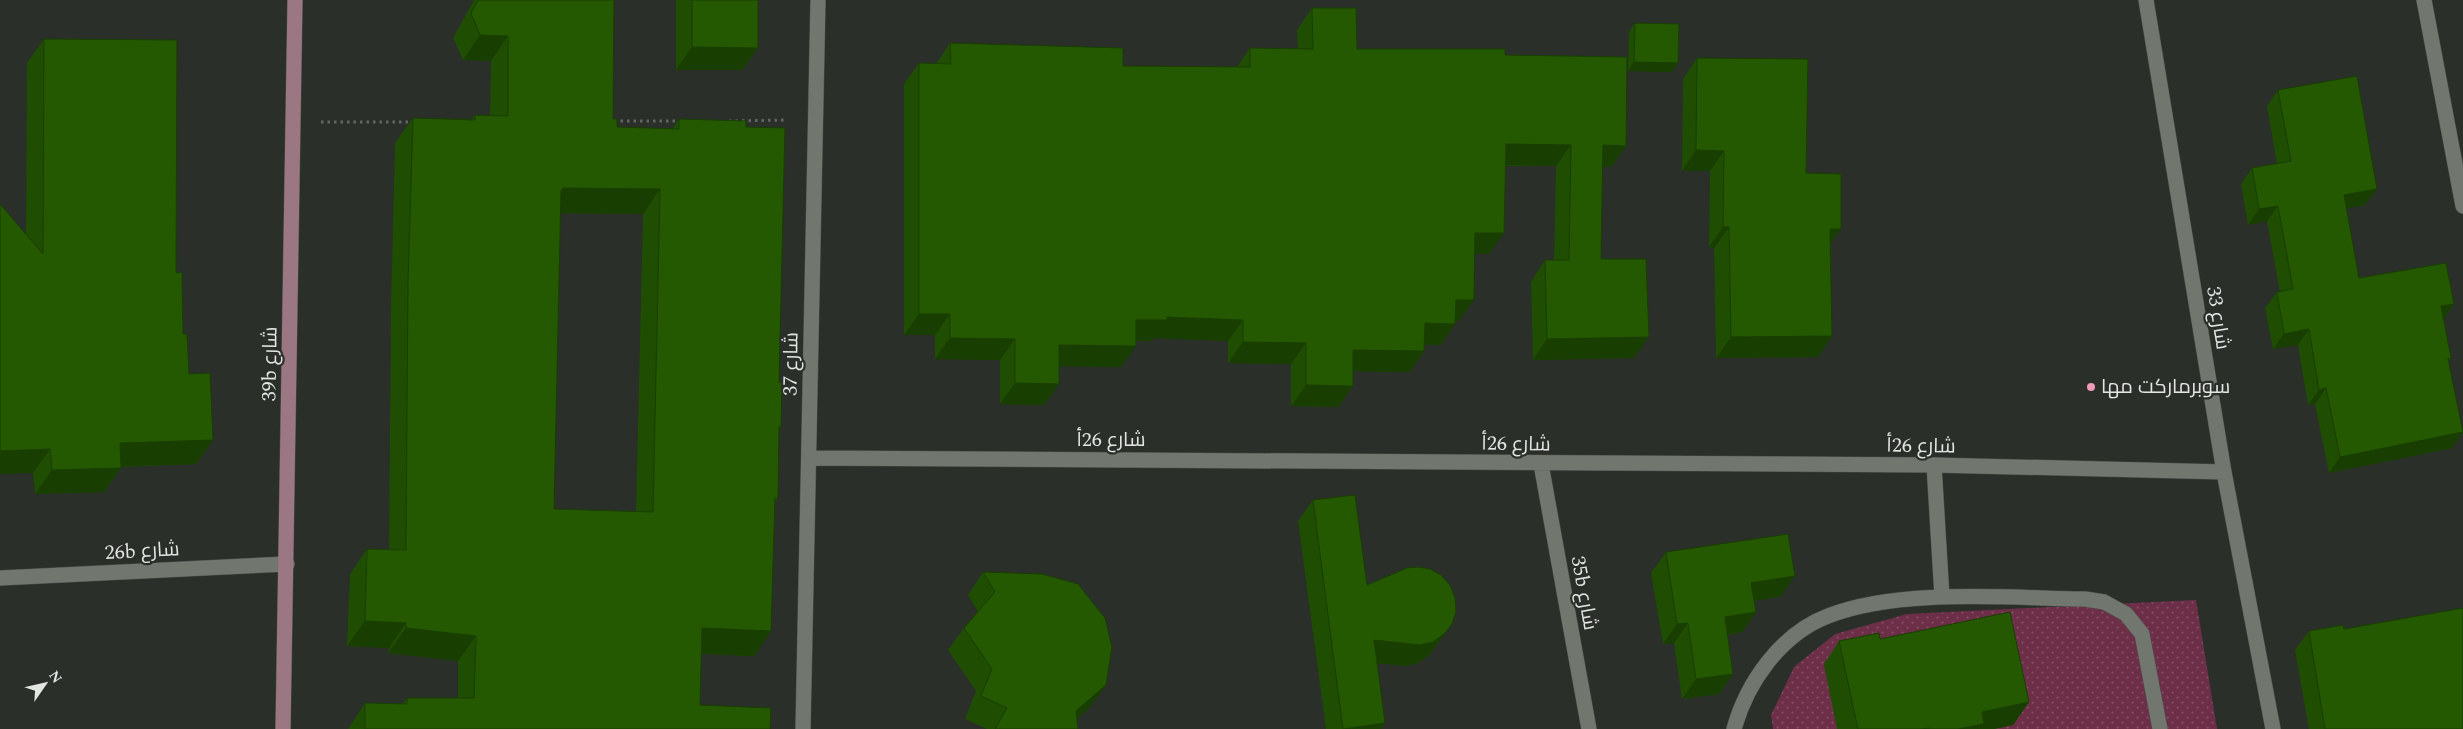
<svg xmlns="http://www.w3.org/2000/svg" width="2463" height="729" font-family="Spectral,Cairo,serif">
	<defs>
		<pattern id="grass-dots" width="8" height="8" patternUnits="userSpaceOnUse" patternTransform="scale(1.25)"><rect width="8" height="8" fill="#6d2e48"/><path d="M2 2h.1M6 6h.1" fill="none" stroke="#824c62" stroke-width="1.8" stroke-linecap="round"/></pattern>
	</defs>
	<rect width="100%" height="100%" fill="#2b2f2a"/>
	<path fill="url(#grass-dots)" d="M 2196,600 L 2217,729 L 1773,729 L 1771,715 L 1794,667 L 1835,634 L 1907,614 Z"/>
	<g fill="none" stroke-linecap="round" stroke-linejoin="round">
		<defs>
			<path id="lane" d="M 1934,465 L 1942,597
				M 1734,729 C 1747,682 1781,634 1828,616 C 1899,588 2009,598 2085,599 L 2104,602 L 2126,614 L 2142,634 L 2160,729"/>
			<path id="street" d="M 2146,0 L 2224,472 L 2273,729
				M 2424,0 L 2463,206
				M 809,458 L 1934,465 L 2224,472
				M 1541,464 L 1589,729
				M 0,578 L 287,564
				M 803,729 L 818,0"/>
			<path id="secondary" d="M 283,729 L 295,0"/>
		</defs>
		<use href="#lane" stroke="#4a4d48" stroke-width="16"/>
		<use href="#street" stroke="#4a4d48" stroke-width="16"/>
		<use href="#secondary" stroke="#4a4d48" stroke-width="16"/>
		<path stroke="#636762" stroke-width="3" stroke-dasharray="2.5 4" stroke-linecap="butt" d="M 614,121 L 680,121
			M 729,121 L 787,120
			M 321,122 L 413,122"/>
		<use href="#lane" stroke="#71766f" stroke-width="15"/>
		<use href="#street" stroke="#71766f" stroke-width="15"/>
		<use href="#secondary" stroke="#9a7782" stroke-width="15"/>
	</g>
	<path fill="#1f4d02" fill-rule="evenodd" d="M 474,0 L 614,0 L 613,119 L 617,127 L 672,129 L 679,119 L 746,127 L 779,382 L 781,427 L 779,430 L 778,498 L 775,502 L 771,631 L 754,656 L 701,654 L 700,705 L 770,729 L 348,729 L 365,703 L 402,704 L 407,698 L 458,698 L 458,661 L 388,653 L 389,648 L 347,646 L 350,574 L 367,549 L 389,550 L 391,306 L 395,143 L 413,118 L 472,119 L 475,115 L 490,115 L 491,61 L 463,60 L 453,38 ZM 560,213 L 643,214 L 636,512 L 554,509 Z
		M 676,0 L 758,0 L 758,48 L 742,70 L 676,70 Z
		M 1312,8 L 1357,49 L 1505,55 L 1626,146 L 1611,167 L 1603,167 L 1601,259 L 1634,358 L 1533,360 L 1531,282 L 1545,260 L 1554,260 L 1556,166 L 1505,166 L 1489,254 L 1475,254 L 1459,321 L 1455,321 L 1441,345 L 1425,344 L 1424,351 L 1410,372 L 1353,371 L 1353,386 L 1338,407 L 1291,406 L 1291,364 L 1228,363 L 1228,341 L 1154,338 L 1152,341 L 1136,341 L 1121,367 L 1059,366 L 1059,384 L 1044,405 L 1000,404 L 1000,360 L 935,359 L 935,335 L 904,335 L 904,84 L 919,63 L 936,64 L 950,43 L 1123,66 L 1237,67 L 1250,48 L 1298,49 L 1297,30 Z
		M 1635,23 L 1672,72 L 1628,71 L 1629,32 Z
		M 44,39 L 176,273 L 183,334 L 189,374 L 213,440 L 196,464 L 121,467 L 121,468 L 104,492 L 35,494 L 33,473 L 26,235 L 27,63 Z
		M 1697,58 L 1806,173 L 1841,229 L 1830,244 L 1832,336 L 1818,357 L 1716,358 L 1714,248 L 1709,247 L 1710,171 L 1682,171 L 1683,79 Z
		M 2278,90 L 2365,205 L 2346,208 L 2359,278 L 2454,304 L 2444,319 L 2451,358 L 2449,361 L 2452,448 L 2329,473 L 2315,404 L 2308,405 L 2298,345 L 2273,349 L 2265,308 L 2277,292 L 2280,292 L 2267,221 L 2248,225 L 2241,184 L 2252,168 L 2277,164 L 2267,106 Z
		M 1313,500 L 1367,585 L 1452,624 L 1429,655 L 1418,663 L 1406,666 L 1377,663 L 1385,723 L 1381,729 L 1326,729 L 1298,521 Z
		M 1666,552 L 1781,596 L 1754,601 L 1756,612 L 1742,632 L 1727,635 L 1733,674 L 1719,694 L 1682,699 L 1674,643 L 1663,644 L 1651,573 Z
		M 983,572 L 1090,707 L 1077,719 L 1078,729 L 987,729 L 965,719 L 976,691 L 948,650 L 964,628 L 978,612 L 968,595 Z
		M 2344,629 L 2463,729 L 2309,729 L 2295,650 L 2309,631 Z
		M 1880,639 L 2029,702 L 2013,725 L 1994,729 L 1837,729 L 1824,664 L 1839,641 Z"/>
	<path fill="#193e01" d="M 480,35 L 508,36 L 491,61 L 463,60 Z
		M 692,47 L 758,48 L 742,70 L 676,70 Z
		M 1634,62 L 1678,63 L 1672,72 L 1628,71 Z
		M 1506,144 L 1571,145 L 1556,166 L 1491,165 Z
		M 1603,145 L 1626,146 L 1611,167 L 1589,166 Z
		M 1696,150 L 1724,151 L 1710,171 L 1682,171 Z
		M 563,188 L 660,189 L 643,214 L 546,213 Z
		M 2377,189 L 2365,205 L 2332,211 L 2344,195 Z
		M 2278,206 L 2267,221 L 2248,225 L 2259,209 Z
		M 1723,227 L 1729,227 L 1714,248 L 1709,247 Z
		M 1830,229 L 1841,229 L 1826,250 Z
		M 1475,233 L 1504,233 L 1489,254 L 1460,254 Z
		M 1456,300 L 1474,300 L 1459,321 L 1441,321 Z
		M 2454,304 L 2443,320 L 2441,306 Z
		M 919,314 L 950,314 L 935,335 L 904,335 Z
		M 1167,317 L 1243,320 L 1228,341 L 1154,338 L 1152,341 L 1121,341 L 1136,320 Z
		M 1425,323 L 1455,324 L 1441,345 L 1410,344 Z
		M 2309,329 L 2298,345 L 2273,349 L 2284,334 Z
		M 1832,336 L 1818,357 L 1716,358 L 1731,337 Z
		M 1649,337 L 1634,358 L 1533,360 L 1547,339 Z
		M 950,338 L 1015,339 L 1000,360 L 935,359 Z
		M 1243,342 L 1306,343 L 1291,364 L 1228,363 Z
		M 1059,345 L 1136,346 L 1121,367 L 1045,366 Z
		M 1353,350 L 1424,351 L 1410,372 L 1338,371 Z
		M 1015,383 L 1059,384 L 1044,405 L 1000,404 Z
		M 1306,385 L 1353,386 L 1338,407 L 1291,406 Z
		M 2326,388 L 2315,404 L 2308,405 L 2319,390 Z
		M 2463,432 L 2452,448 L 2329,473 L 2340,457 Z
		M 213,440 L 196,464 L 104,467 L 120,443 Z
		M 50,449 L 33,473 L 0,474 L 0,451 Z
		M 121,468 L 104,492 L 35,494 L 52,470 Z
		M 1795,576 L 1781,596 L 1737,604 L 1751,583 Z
		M 1756,612 L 1742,632 L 1711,637 L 1725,617 Z
		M 365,621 L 406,623 L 389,648 L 347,646 Z
		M 1688,623 L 1674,643 L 1663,644 L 1677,624 Z
		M 1452,624 L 1429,655 L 1418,663 L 1406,666 L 1360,661 L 1374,640 Z
		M 406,628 L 476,636 L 458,661 L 388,653 Z
		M 702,628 L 771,631 L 754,656 L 685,653 Z
		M 1733,674 L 1719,694 L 1682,699 L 1696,679 Z
		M 1106,685 L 1090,707 L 1066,729 L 1076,711 Z
		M 2029,702 L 2013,725 L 1994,729 L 1958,729 L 1982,712 Z
		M 1385,723 L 1381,729 L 1343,729 Z"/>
	<path fill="#245902" stroke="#193e01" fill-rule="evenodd" d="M 478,0 L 614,0 L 613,119 L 617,119 L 617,127 L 679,129 L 679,119 L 746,121 L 746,127 L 785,128 L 779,382 L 782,382 L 781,427 L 779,426 L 778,498 L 775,498 L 771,631 L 702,628 L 700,705 L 771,708 L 770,729 L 365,729 L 365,703 L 407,704 L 407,698 L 474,698 L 476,636 L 406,628 L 406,623 L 365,621 L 367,549 L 406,550 L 408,281 L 413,118 L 475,120 L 475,115 L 508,116 L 508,36 L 480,35 L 471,13 ZM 563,188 L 660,189 L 653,512 L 554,509 L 561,191 Z
		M 692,0 L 758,0 L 758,48 L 692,47 Z
		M 1312,8 L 1356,8 L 1357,49 L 1505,49 L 1505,55 L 1627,57 L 1626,146 L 1603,145 L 1601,259 L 1646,259 L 1649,337 L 1547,339 L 1545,260 L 1569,260 L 1571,145 L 1506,144 L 1504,233 L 1475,233 L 1474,300 L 1456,300 L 1455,324 L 1425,323 L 1424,351 L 1353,350 L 1353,386 L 1306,385 L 1306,343 L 1243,342 L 1243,320 L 1167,317 L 1167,320 L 1136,320 L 1136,346 L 1059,345 L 1059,384 L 1015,383 L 1015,339 L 950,338 L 950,314 L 919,314 L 919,63 L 951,64 L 950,43 L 1123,48 L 1123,66 L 1250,67 L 1250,48 L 1313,49 Z
		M 1635,23 L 1679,24 L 1678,63 L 1634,62 Z
		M 44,39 L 177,40 L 176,273 L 182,272 L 183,334 L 187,334 L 189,374 L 210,373 L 213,440 L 120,443 L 121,468 L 52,470 L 50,449 L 0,451 L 0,204 L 43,254 Z
		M 1697,58 L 1808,59 L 1806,173 L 1841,174 L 1841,229 L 1830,229 L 1832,336 L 1731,337 L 1729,227 L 1723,227 L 1724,151 L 1696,150 Z
		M 2357,76 L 2377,189 L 2344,195 L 2359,278 L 2446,263 L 2454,304 L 2441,306 L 2451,358 L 2448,359 L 2463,432 L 2340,457 L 2326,388 L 2319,390 L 2309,329 L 2284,334 L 2277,292 L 2293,289 L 2278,206 L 2259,209 L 2252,168 L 2291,161 L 2278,90 Z
		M 1355,495 L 1367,585 L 1407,568 L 1419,567 L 1430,569 L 1441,575 L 1450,585 L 1455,598 L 1456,611 L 1452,624 L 1444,634 L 1433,642 L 1420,645 L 1374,640 L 1385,723 L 1343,729 L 1313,500 Z
		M 1788,534 L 1795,576 L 1751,583 L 1756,612 L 1725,617 L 1733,674 L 1696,679 L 1688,623 L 1677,624 L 1666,552 Z
		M 983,572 L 1042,574 L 1078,584 L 1105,618 L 1112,647 L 1106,685 L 1076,711 L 1078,729 L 995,729 L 1007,708 L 981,696 L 992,669 L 964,628 L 995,592 Z
		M 2463,608 L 2463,729 L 2325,729 L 2309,631 L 2343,625 L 2344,629 Z
		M 2010,612 L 2029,702 L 1982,712 L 1984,724 L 1958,729 L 1929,729 L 1929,728 L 1921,729 L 1858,729 L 1839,641 L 1879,633 L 1880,639 Z"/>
	<circle fill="#ef9ab8" stroke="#2b2f2a" stroke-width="2" cx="2091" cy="387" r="5"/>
	<g text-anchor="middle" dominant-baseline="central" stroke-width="4.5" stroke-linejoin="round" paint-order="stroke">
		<g font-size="20" fill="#e2e5e2" stroke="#2b2f2a">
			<text transform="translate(2218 318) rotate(81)">شارع 33</text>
			<text transform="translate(270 364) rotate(-89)">39b شارع</text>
			<text transform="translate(791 364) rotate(-89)">شارع 37</text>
			<text x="1111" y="440">شارع 26أ</text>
			<text transform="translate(1516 444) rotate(1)">شارع 26أ</text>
			<text transform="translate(1921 446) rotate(1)">شارع 26أ</text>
			<text transform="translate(142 551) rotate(-3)">26b شارع</text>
			<text transform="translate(1584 593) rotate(80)">35b شارع</text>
		</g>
		<g font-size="20" fill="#e2e5e2" stroke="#2b2f2a" text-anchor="start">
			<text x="2101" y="387">سوبرماركت مها</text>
		</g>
	</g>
	<g transform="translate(45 684) rotate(56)" stroke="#2b2f2a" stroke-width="4" paint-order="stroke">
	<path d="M0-4L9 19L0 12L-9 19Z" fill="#e2e5e2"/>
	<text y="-8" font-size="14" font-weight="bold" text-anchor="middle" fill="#e2e5e2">N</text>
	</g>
</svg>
